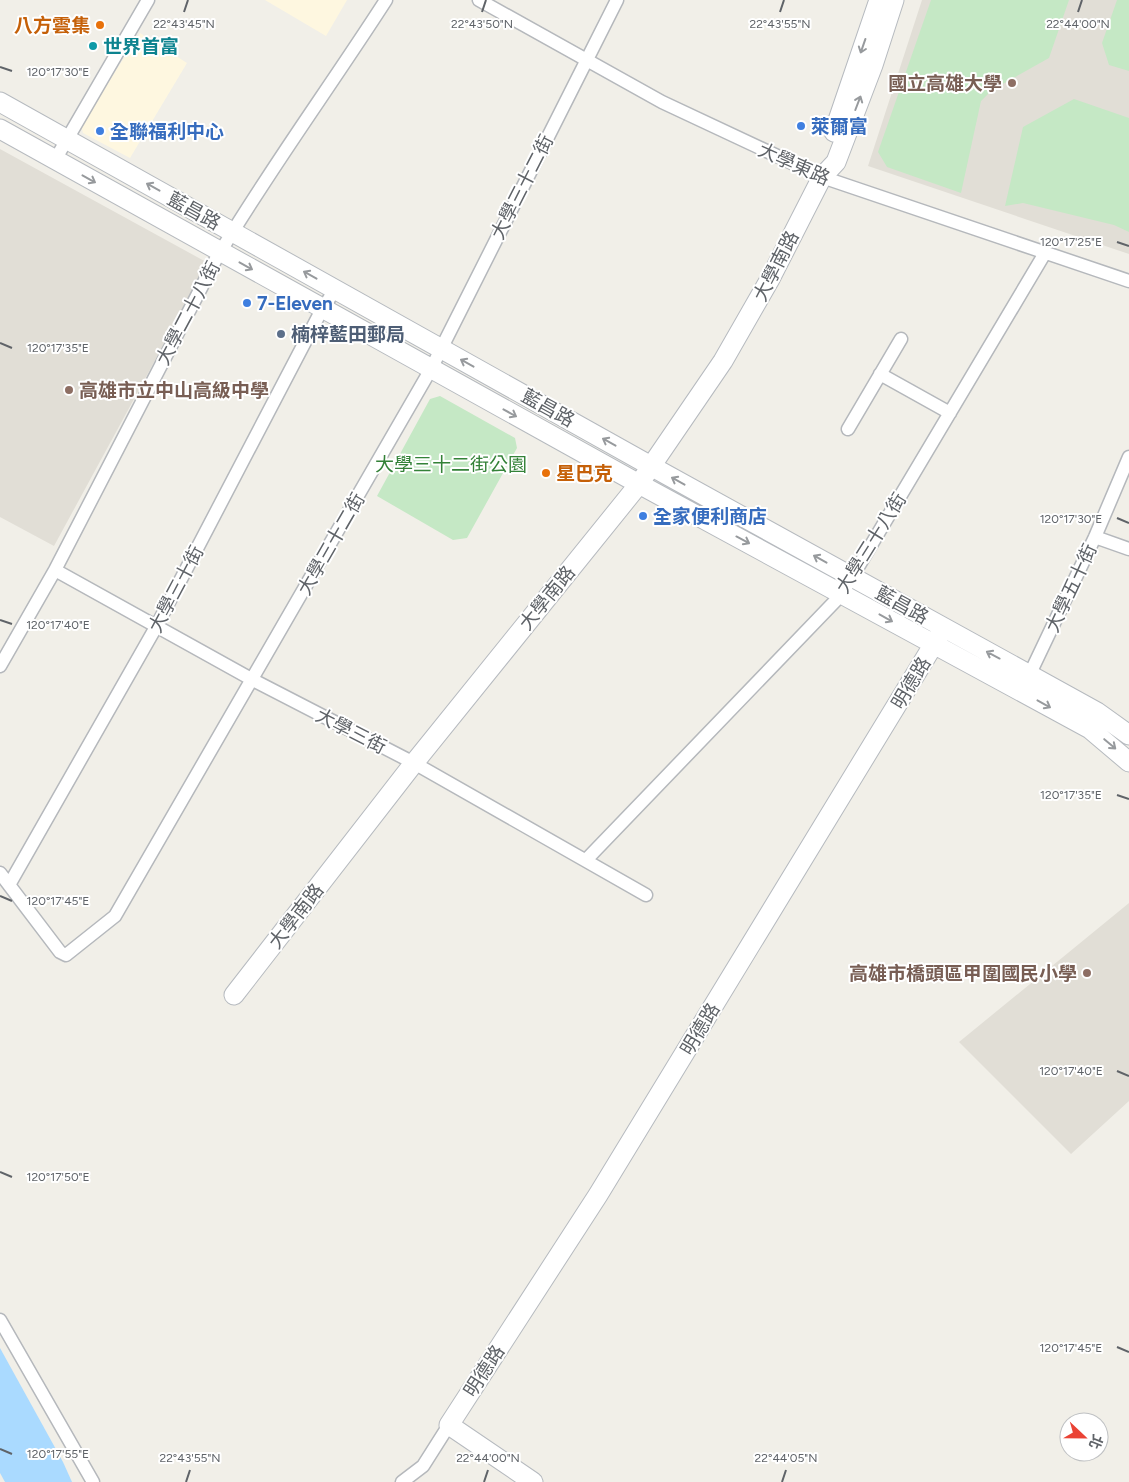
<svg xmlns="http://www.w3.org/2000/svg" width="1129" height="1482" font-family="Figtree,'Noto Sans TC',sans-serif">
	<rect width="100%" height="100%" fill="#f1efe8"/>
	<path fill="#fef7e0" d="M 265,0 L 347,0 L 326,36 Z
		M 140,33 L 187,63 L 130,158 L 83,133 L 81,125 Z"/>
	<path fill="#e1ded6" d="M 922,0 L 1129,0 L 1129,254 L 868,166 Z
		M 0,149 L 208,263 L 54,546 L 0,517 Z
		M 1129,903 L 1129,1101 L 1071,1154 L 959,1042 Z"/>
	<path fill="#c5e8c5" d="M 931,0 L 1069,0 L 1049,58 L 992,90 L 981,101 L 961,193 L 887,167 L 878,152 Z
		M 1117,0 L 1129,0 L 1129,71 L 1109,65 L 1102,43 Z
		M 1074,99 L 1129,118 L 1129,232 L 1114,225 L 1023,203 L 1005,206 L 1023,127 Z
		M 440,396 L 515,438 L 517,448 L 467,538 L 453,540 L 377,496 L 430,399 Z"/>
	<path fill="#aadaff" d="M 0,1348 L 63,1462 L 72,1482 L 5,1482 L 0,1473 Z"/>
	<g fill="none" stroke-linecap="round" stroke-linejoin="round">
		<defs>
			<path id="street" d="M 479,0 L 662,102 L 822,177 L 1129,281
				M 55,160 L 148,0
				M 880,374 L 950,413
				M 848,429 L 901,339
				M 1095,537 L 1129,549
				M 55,570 L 253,680 L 414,763 L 646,895
				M 0,666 L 55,570 L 216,259 C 269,170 330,87 386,0
				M 1026,682 L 1095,537 L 1129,457
				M 586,860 L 842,594 L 1045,253
				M 0,873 L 60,952 L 66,955 L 115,916 L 431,369 L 617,0
				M 9,885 L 156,627 L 318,317 L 335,289
				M 0,1320 L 93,1482
				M 402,1482 L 423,1466 L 449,1425"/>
			<path id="secondary" d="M 0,102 L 667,475 L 1097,712 L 1129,735
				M 0,129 L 639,484 L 1090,729 L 1129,762
				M 834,132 L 879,0
				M 234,995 L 414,763 L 639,484 L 723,361 L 770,279 L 822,177 L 836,162 L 873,65 L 894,0
				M 533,1482 L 449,1425 L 598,1195 L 940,634"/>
		</defs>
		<use href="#street" stroke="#b5b8bc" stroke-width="15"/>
		<use href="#secondary" stroke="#b6babf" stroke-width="21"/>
		<use href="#street" stroke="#fff" stroke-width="12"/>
		<use href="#secondary" stroke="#fff" stroke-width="19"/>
	</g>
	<defs><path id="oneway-shaft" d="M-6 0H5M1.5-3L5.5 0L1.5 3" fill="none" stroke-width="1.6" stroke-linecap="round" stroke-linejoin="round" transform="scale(1.25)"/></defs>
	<g stroke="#979a9d">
		<use href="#oneway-shaft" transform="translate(863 46) rotate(109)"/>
		<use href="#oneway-shaft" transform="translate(858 103) rotate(-69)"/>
		<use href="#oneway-shaft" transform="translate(89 179) rotate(29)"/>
		<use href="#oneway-shaft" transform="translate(153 187) rotate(-151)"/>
		<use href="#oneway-shaft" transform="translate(246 266) rotate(29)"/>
		<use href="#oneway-shaft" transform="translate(310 275) rotate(-151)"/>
		<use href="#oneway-shaft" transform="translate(467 363) rotate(-151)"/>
		<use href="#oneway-shaft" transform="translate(510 413) rotate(29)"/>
		<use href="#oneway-shaft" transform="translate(609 442) rotate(-151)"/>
		<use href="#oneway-shaft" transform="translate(678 481) rotate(-151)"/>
		<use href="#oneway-shaft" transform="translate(743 540) rotate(28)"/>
		<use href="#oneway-shaft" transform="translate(820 559) rotate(-151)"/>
		<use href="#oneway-shaft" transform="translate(886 618) rotate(29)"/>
		<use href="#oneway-shaft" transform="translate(993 655) rotate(-152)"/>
		<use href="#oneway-shaft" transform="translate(1044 704) rotate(29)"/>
		<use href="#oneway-shaft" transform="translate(1110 744) rotate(40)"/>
	</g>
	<path fill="none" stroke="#5f6368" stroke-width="2" d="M 184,12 L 188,0M 482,12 L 486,0M 780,12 L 784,0M 1078,12 L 1082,0M 0,67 L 12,71M 1117,242 L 1129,246M 0,343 L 12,348M 1117,518 L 1129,523M 0,620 L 12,624M 1117,795 L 1129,799M 0,896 L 12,901M 1117,1071 L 1129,1076M 0,1172 L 12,1177M 1117,1347 L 1129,1352M 0,1449 L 12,1454M 186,1482 L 190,1470M 484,1482 L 488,1470M 782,1482 L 786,1470"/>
	<g fill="#e8710a" stroke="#fff" stroke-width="2">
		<circle cx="100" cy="25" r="5"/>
		<circle cx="546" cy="473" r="5"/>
	</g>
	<circle fill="#0f9aa8" stroke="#fff" stroke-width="2" cx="93" cy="46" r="5"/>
	<g fill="#8d6e63" stroke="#fff" stroke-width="2">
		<circle cx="1012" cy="83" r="5"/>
		<circle cx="69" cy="390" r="5"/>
		<circle cx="1087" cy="973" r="5"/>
	</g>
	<g fill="#3f7fe0" stroke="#fff" stroke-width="2">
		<circle cx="801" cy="126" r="5"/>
		<circle cx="100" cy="131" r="5"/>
		<circle cx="247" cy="303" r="5"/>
		<circle cx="643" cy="516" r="5"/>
	</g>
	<circle fill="#5c6f8a" stroke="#fff" stroke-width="2" cx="281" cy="334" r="5"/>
	<g text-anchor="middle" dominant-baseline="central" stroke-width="4" stroke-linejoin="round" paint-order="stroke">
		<g font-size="19" font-weight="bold" fill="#c56008" stroke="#fff" text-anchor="end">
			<text x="90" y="25">八方雲集</text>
			<text x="556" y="473" text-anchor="start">星巴克</text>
		</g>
		<g font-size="19" font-weight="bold" fill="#0d838f" stroke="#fff" text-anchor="start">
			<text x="103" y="46">世界首富</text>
		</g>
		<g font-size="19" font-weight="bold" fill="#785e54" stroke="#fff" text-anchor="end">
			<text x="1002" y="83">國立高雄大學</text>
			<text x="79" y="390" text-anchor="start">高雄市立中山高級中學</text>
			<text x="1077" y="973">高雄市橋頭區甲圍國民小學</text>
		</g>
		<g font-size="19" font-weight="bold" fill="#366cbe" stroke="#fff" text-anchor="start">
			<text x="811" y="126">萊爾富</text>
			<text x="110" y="131">全聯福利中心</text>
			<text x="257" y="303">7-Eleven</text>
			<text x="653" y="516">全家便利商店</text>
		</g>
		<g font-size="19" fill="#5f6368" stroke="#fff">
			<text transform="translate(794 164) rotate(24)">大學東路</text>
			<text transform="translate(522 187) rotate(-63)">大學三十二街</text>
			<text transform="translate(194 211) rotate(29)">藍昌路</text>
			<text transform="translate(776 266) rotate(-63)">大學南路</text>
			<text transform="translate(188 313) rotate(-62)">大學二十八街</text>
			<text transform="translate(548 408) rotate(29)">藍昌路</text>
			<text transform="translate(871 543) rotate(-58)">大學三十八街</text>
			<text transform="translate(331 544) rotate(-60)">大學三十二街</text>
			<text transform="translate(1071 588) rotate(-65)">大學五十街</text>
			<text transform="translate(176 589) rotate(-62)">大學三十街</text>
			<text transform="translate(547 598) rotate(-51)">大學南路</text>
			<text transform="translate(902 605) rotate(29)">藍昌路</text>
			<text transform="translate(911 683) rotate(-59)">明德路</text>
			<text transform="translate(351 731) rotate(27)">大學三街</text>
			<text transform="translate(296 916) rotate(-52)">大學南路</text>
			<text transform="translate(700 1029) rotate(-59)">明德路</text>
			<text transform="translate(484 1371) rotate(-57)">明德路</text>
		</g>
		<g font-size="19" font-weight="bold" fill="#4e5e75" stroke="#fff" text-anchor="start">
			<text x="291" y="334">楠梓藍田郵局</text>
		</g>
		<g font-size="19" fill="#348238" stroke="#fff">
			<text x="451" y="464">大學三十二街公園</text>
		</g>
	</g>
	<g font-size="12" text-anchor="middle" fill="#5f6368" stroke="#fff" stroke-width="4" stroke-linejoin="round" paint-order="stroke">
		<text x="780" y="28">22°43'55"N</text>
		<text x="1078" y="28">22°44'00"N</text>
		<text x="184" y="28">22°43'45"N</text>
		<text x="482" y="28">22°43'50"N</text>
		<text x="58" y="76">120°17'30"E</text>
		<text x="1071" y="246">120°17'25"E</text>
		<text x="58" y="352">120°17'35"E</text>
		<text x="1071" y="523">120°17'30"E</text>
		<text x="58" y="629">120°17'40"E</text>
		<text x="1071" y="799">120°17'35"E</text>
		<text x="58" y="905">120°17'45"E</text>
		<text x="1071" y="1075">120°17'40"E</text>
		<text x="58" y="1181">120°17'50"E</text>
		<text x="1071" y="1352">120°17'45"E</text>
		<text x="58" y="1458">120°17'55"E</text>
		<text x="190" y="1462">22°43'55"N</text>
		<text x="488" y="1462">22°44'00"N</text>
		<text x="786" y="1462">22°44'05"N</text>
	</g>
	<g transform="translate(1084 1437) rotate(112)"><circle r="24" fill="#ffffff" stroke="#bfc1c3"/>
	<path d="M0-4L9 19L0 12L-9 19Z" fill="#ea4335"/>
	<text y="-8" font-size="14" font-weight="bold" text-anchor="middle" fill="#5f6368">北</text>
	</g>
</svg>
